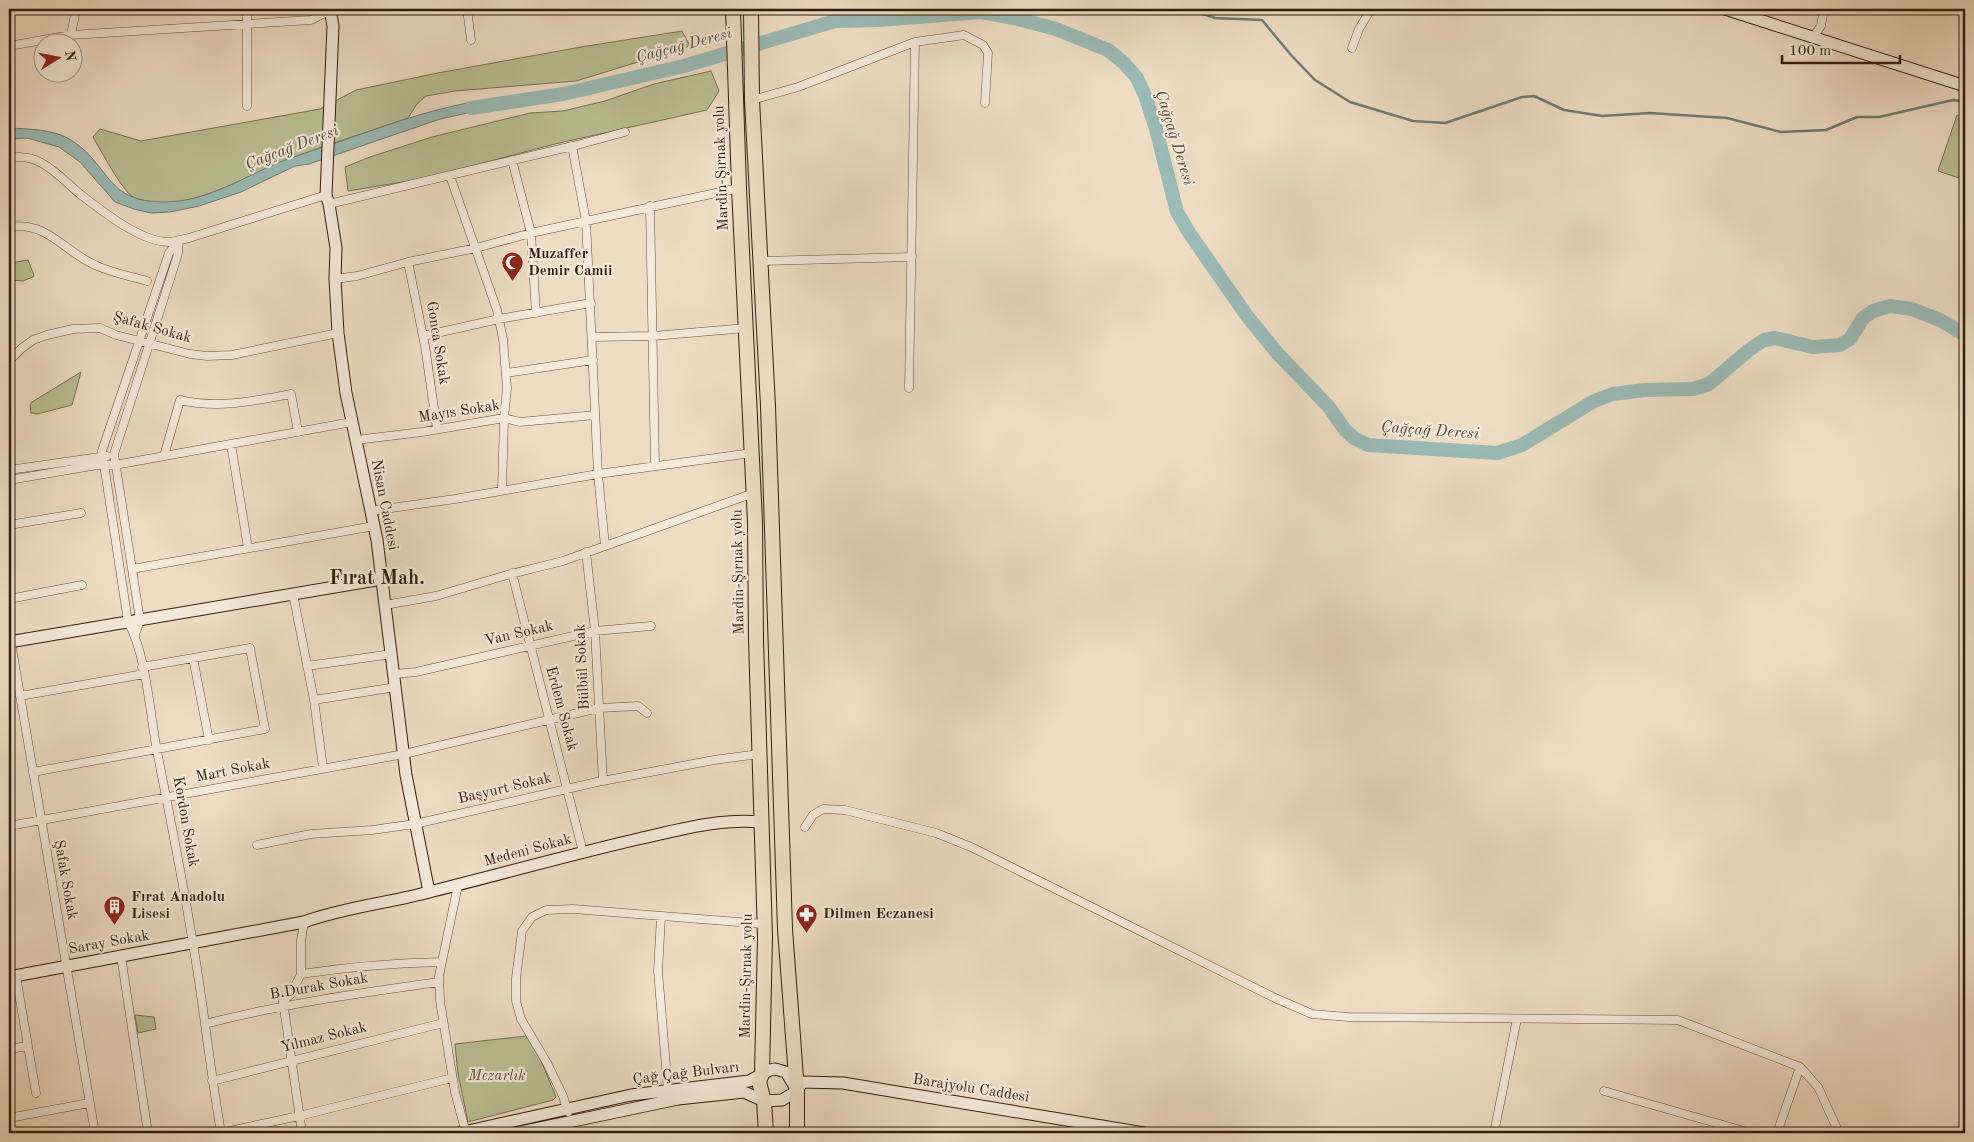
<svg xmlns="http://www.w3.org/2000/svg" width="1974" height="1142" font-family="'Old Standard TT',serif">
	<rect width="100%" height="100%" fill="#efddc3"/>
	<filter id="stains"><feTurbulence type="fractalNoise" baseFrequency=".004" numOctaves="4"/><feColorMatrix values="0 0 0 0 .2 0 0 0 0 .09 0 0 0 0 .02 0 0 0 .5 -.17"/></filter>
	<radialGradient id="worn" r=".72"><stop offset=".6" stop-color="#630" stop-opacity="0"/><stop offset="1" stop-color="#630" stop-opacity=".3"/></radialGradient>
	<path fill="#bac093" stroke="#766e50" d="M 682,31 L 690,46 L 576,81 L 455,91 L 426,96 L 417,104 L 408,118 C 368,132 328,144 289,159 C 246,175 180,219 133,197 C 123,192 100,149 93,137 L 100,129 L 141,141 L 320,109 L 356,90 L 438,73 L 581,47 Z
		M 711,71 L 719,91 L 707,110 L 555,144 L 421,179 L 348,191 L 345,167 L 370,157 L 432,137 L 530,113 L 563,111 L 605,101 L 654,84 Z
		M 1957,115 L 1965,118 L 1965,180 L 1938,171 Z
		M 28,260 L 34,275 L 33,277 L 23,281 L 12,280 L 9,284 L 9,266 L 16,262 Z
		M 81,372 L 72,405 L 37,414 L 31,413 L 30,405 L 32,402 Z
		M 135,1015 L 154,1017 L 156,1029 L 138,1033 Z
		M 526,1036 L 538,1053 L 556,1097 L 553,1100 L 468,1122 L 458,1074 L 455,1044 Z"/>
	<path fill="#9abbb6" stroke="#707c72" d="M 484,100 L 488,104 L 486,109 L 440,119 L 309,164 L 295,166 L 241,192 L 199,206 L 170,212 L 151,213 L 134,209 L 115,202 L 80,162 L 59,147 L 27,138 L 9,139 L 9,128 C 28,129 54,129 71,140 C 111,165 104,202 164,202 C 210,202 247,174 288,159 C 310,151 332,145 353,137 C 396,122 438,107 484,100 Z"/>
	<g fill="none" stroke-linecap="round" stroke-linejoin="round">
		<path stroke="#707c72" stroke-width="2.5" d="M 1188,9 L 1215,18 L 1262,20 L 1291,55 L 1315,80 L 1350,102 L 1413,121 L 1445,123 L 1522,97 L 1534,96 L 1564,110 L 1602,116 L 1650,113 L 1727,118 L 1781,132 L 1826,130 L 1857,117 L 1879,117 L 1953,100 L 1965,102"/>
		<path stroke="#9abbb6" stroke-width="14" d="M 471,108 L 563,94 L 684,66 L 835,21 L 879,20 L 981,12 L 1014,18 L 1056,29 L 1108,50 L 1124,63 L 1137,78 L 1146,98 L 1156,129 L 1177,212 L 1190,234 L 1247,316 L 1278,354 L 1329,407 L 1345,430 L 1354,438 L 1368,445 L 1497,453 L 1522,445 L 1594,401 L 1613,394 L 1644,390 L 1693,389 L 1709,384 L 1749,350 L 1764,340 L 1775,338 L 1813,347 L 1840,345 L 1850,339 L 1863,318 L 1873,311 L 1890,306 L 1912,309 L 1940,320 L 1965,335"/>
		<defs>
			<path id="street" d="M 247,9 L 247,106
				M 467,9 L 471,40
				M 71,35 L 76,9
				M 1813,37 L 1821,26 L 1824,9
				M 9,46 L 71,35 L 311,20 L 333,9
				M 1352,48 L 1359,29 L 1371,9
				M 752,100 L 798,87 L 915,42 L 964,35 L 983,45 L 988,53 L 985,103
				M 572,146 L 586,221 L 598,474 L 605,546
				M 9,158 C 41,152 58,176 80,194 C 102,211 142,243 170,242 C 177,241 183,239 189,238 L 326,195
				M 512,160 L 531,233 L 536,313
				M 450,176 L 497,310 L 503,339 L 507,388 L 504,418 L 502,490
				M 329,204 L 577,145 L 625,132
				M 650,206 L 655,466
				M 9,227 C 48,221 63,251 95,265 C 112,273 130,276 147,281
				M 179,240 L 169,253 L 102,451 L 128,622 C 146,653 150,714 157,751 C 175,842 193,933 205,1024 C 210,1061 215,1097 221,1133
				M 761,261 L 912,257
				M 408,262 L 425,346 L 437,429
				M 335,279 L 357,276 L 408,262 L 476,248 L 531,233 L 739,188
				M 423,336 L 499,319 L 591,303
				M 592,337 L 653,336 L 746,328
				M 9,361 L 22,348 L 33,340 L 47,335 L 73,329 L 100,328 L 116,335 L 190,354 L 207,356 L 232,355 L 338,333
				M 506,373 L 593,360
				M 909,388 L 915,42
				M 356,440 L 422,432 L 504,418 L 520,422 L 595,415
				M 231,444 L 248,548
				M 164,456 L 180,400 C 218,409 254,401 291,394 L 298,432
				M 9,470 L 107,456
				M 9,480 L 103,464 L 115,465 L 352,422
				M 370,511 L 455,499 L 598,474 L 752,453
				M 9,525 L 81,513
				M 586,552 L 595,631 L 603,781
				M 132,569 L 374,526
				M 512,573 L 583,852
				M 293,594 L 314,700 L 323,768
				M 9,599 L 82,585
				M 385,605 L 436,596 L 507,575 L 563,561 L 754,493
				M 9,631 L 95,1133
				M 135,635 L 140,620 L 114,454 L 178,254 L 179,240
				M 193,658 L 209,740
				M 307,666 L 392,654
				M 395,674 L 416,672 L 595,631 L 651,626
				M 20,696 L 144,674
				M 314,700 L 396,687
				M 33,772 L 265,729 L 250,648 L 142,667
				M 9,826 L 404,754 L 599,708 L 638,706 L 647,713
				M 805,827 L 813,815 L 823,809 L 845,810 L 936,833 L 971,847 L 1275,998 L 1312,1014 L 1348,1017 L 1678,1020 L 1800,1067 L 1818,1087 L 1839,1133
				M 257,845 L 311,834 L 372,830 L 415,824 L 597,782 L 714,760 L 759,754
				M 458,885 L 439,976 L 440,1001 L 455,1092 L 466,1133
				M 661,917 L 658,971 L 668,1091
				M 121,956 L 148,1133
				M 301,974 C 348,967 393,963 441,962
				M 16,976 L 36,1093
				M 205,1024 C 282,1004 360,993 439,982
				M 9,1049 L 28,1046
				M 212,1081 L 443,1023
				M 1604,1091 L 1751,1133
				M 568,1112 L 563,1096 L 547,1063 L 521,1019 L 516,1001 L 516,978 L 522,931 L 532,917 L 546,910 L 573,909 L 764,924
				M 9,1118 L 89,1103
				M 220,1133 L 299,1116 L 452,1078
				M 302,1133 L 283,1001 L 291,994 L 301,974 L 301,941 L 304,922
				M 1494,1133 L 1517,1019
				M 1777,1133 L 1800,1067"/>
			<path id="secondary" d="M 330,9 L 333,26 L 326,195 L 329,204 L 336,248 L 335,279 L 338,333 L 346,393 L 377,540 L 406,775 L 429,892
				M 1725,9 L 1965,86
				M 9,642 L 382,579
				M 9,977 L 304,922 C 345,907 390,903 433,891 C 501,874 569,855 638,839 C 679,830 719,818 761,822
				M 459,1133 L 631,1095 L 749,1081 L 770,1070 L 775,1069 L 786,1072 L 795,1087
				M 516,1133 L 678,1099 L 744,1092 L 764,1101 L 782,1100 L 797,1091 L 802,1082 L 843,1083 L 1144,1133"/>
			<path id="highway" d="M 733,9 L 739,188 L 755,522 L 756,639 L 765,937 L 762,1074 L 759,1082 L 764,1101 L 766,1133
				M 751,9 L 752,100 L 768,406 L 785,929 L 797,1091 L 797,1133"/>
		</defs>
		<use href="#street" stroke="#604d3a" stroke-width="9"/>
		<use href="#secondary" stroke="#311d0c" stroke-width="13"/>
		<use href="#highway" stroke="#311d0c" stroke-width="16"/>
		<use href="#street" stroke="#f5e9d8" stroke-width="8"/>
		<use href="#secondary" stroke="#f5e9d8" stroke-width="11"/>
		<use href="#highway" stroke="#efddc3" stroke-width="14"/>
	</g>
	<defs>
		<symbol id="mosque-pin" viewBox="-11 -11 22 30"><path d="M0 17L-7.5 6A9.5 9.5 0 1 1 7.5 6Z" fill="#8f2418" stroke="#f5e9d8"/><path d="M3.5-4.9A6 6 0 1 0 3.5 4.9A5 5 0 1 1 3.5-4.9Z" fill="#fff"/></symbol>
		<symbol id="building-pin" viewBox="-11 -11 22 30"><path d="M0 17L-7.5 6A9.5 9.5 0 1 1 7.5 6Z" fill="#8f2418" stroke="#f5e9d8"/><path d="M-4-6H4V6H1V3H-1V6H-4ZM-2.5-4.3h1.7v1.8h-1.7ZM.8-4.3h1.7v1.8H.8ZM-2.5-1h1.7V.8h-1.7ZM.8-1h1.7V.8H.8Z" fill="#fff"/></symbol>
		<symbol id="pharmacy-pin" viewBox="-11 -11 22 30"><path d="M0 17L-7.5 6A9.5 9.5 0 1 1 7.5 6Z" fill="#8f2418" stroke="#f5e9d8"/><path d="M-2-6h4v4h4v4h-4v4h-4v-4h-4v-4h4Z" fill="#fff"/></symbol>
	</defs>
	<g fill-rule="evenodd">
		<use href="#mosque-pin" x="500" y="250" width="25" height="34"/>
		<use href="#building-pin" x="102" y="894" width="25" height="34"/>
		<use href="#pharmacy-pin" x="794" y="902" width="25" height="34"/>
	</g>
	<g text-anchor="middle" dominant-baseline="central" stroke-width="4.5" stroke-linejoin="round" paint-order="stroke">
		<g font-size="15" fill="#311d0c" stroke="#f5e9d8">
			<text transform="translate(722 168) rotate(-92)">Mardin-Şırnak yolu</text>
			<text transform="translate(152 328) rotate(16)">Şafak Sokak</text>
			<text transform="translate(437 343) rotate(81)">Gonca Sokak</text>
			<text transform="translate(459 412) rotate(-9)">Mayıs Sokak</text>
			<text transform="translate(384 505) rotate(79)">Nisan Caddesi</text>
			<text transform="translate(739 572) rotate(-91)">Mardin-Şırnak yolu</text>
			<text transform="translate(519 634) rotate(-13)">Van Sokak</text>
			<text transform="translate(583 667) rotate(-93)">Bülbül Sokak</text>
			<text transform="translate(561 709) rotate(75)">Erdem Sokak</text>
			<text transform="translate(233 771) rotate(-11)">Mart Sokak</text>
			<text transform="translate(505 789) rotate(-13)">Başyurt Sokak</text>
			<text transform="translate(185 822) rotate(80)">Kordon Sokak</text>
			<text transform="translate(528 851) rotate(-15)">Medeni Sokak</text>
			<text transform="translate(65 880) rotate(80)">Şafak Sokak</text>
			<text transform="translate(109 943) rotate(-10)">Saray Sokak</text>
			<text transform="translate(747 976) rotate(-89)">Mardin-Şırnak yolu</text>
			<text transform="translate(319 987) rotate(-10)">B.Durak Sokak</text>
			<text transform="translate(324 1038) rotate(-14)">Yılmaz Sokak</text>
			<text transform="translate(686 1074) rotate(-7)">Çağ Çağ Bulvarı</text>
			<text transform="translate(971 1089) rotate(9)">Barajyolu Caddesi</text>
		</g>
		<g font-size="15" font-weight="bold" fill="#311d0c" stroke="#f5e9d8" text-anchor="start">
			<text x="528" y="254">Muzaffer<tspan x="528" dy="17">Demir Camii</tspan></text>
			<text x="131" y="897">Fırat Anadolu<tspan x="131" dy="17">Lisesi</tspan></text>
			<text x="823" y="914">Dilmen Eczanesi</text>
		</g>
		<g font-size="15" font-style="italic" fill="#5a4e34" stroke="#f5e9d8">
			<text x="497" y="1076">Mezarlık</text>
		</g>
		<g font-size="16" font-style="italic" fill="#504c3f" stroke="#f5e9d8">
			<text transform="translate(684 46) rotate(-15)">Çağçağ Deresi</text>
			<text transform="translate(1174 138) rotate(73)">Çağçağ Deresi</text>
			<text transform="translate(292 148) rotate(-21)">Çağçağ Deresi</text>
			<text transform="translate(1430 431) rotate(4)">Çağçağ Deresi</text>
		</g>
		<g font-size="20" font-weight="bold" fill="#311d0c" stroke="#f5e9d8">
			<text x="377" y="579">Fırat Mah.</text>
		</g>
	</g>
	<rect width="1974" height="1142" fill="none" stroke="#efddc3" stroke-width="30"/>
	<rect x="10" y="10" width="1954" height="1122" fill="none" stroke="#311d0c" stroke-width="2.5"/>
	<rect x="15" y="15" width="1944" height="1112" fill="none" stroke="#311d0c"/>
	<g transform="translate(58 58) rotate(80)"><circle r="24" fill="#f5e9d8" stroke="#a79786"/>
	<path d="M0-4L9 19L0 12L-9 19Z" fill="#8f2418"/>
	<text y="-8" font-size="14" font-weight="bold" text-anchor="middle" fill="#311d0c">N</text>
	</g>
	<path d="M1782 55v8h118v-8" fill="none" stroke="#311d0c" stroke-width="2.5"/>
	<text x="1789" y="55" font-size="15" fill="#311d0c" stroke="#f5e9d8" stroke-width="4" paint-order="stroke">100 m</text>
	<rect width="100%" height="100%" filter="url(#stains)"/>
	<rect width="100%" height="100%" fill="url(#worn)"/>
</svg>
